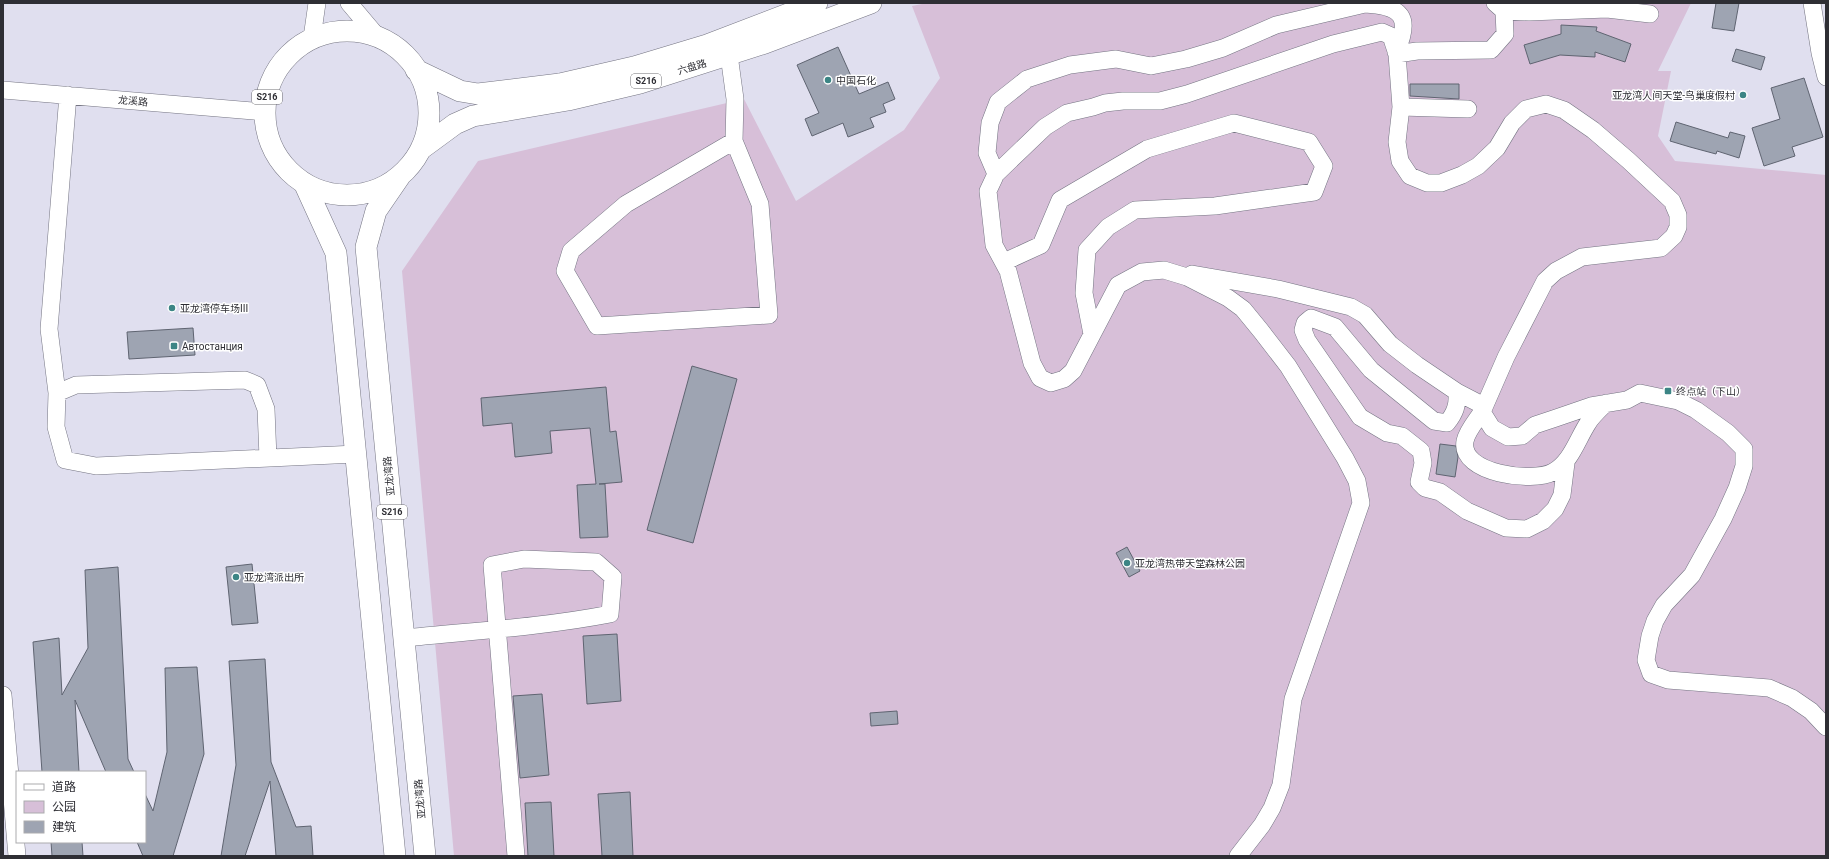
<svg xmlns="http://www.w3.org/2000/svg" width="1829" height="859" font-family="Roboto,'Noto Sans SC',sans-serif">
	<rect width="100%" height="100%" fill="#e0dfef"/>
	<path fill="#d7bfd8" d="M 927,3 L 1691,3 L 1658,71 L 1671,71 L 1658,136 L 1675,161 L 1826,175 L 1826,856 L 454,856 L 402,271 L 478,161 L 744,99 L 796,201 L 904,130 L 940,78 L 912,6 Z"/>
	<path fill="#9ea4b2" stroke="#5f6471" d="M 1716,3 L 1739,3 L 1734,31 L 1712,28 Z
		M 1561,25 L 1597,27 L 1596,31 L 1631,44 L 1625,62 L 1595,52 L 1595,57 L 1560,55 L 1530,64 L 1524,45 L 1561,34 Z
		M 838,47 L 859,94 L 888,82 L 895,99 L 883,104 L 886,112 L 870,118 L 874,127 L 848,137 L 843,123 L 812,136 L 805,119 L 819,113 L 797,65 Z
		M 1736,49 L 1765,57 L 1761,70 L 1732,61 Z
		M 1804,78 L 1823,137 L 1792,147 L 1795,156 L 1764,166 L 1752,128 L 1780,119 L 1771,88 Z
		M 1410,84 L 1459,84 L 1459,99 L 1410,96 Z
		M 1676,122 L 1728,138 L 1730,132 L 1745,136 L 1739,158 L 1717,151 L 1716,154 L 1690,147 L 1670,141 Z
		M 193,328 L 195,355 L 129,359 L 127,332 Z
		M 692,366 L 737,379 L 693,543 L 647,530 Z
		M 606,387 L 610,432 L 616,431 L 622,482 L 599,484 L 605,484 L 608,537 L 580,538 L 577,485 L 596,484 L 590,428 L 550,431 L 552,453 L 515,457 L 512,423 L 483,426 L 481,398 Z
		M 1440,444 L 1456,446 L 1458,457 L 1455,477 L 1436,474 Z
		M 1127,547 L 1140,571 L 1129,577 L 1116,553 Z
		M 252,564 L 258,623 L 232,625 L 226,567 Z
		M 118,567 L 128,759 L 134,772 L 106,772 L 75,700 L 79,772 L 42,772 L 33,642 L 59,638 L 62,695 L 88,648 L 85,570 Z
		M 617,634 L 621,701 L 587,704 L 583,636 Z
		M 265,659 L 271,762 L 296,827 L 311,826 L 313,856 L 276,856 L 270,781 L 245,856 L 221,856 L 236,765 L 229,661 Z
		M 197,667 L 204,754 L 173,856 L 143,856 L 137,842 L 145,842 L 145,794 L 153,811 L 167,752 L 165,668 Z
		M 542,694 L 549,775 L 520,778 L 513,696 Z
		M 897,711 L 898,724 L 871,726 L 870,713 Z
		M 630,792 L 633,856 L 602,856 L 598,794 Z
		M 551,802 L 554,856 L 528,856 L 525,803 Z
		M 51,842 L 82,842 L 83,856 L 52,856 Z"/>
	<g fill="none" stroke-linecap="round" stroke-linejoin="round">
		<defs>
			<path id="minor" d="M 349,3 L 376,35
				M 1812,3 L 1820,53 L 1826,52
				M 1504,11 L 1529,12 L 1607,9 L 1650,14
				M 312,38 L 317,3
				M 1820,53 L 1826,77
				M 1397,54 L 1417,51 L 1491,50 L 1505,34 L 1504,11 L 1495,3
				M 729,55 L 735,99 L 734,141 L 626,204 L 571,251 L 565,271 L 597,326 L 769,315 L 760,204 L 734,141
				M 3,90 L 264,112
				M 1401,107 L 1468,109
				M 996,174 L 987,153 L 990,123 L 998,102 L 1027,79 L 1070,65 L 1116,59 L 1151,66 L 1186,59 L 1223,48 L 1276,25 L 1365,4 C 1402,6 1412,17 1396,52
				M 1004,262 L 1041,245 L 1060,200 L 1147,149 L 1234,123 L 1309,142 L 1324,166 L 1314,192 L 1215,206 L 1135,210 L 1108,227 L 1087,250 L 1084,293 L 1092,334
				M 1192,274 L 1278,289 L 1351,307 L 1365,315 L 1390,344 L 1417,365 L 1457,392 L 1484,406
				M 1457,392 C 1458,405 1455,413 1447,423 L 1434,421 L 1371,370 L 1335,327 L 1311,318 L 1305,323 L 1303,330 L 1307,340 L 1360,417 L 1387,433 L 1402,436 L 1421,451 L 1423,463 L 1419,482 L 1425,488 L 1440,492 L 1467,511 L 1506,528 L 1527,529 L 1543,521 L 1555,509 L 1562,495 L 1566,463
				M 57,393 L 49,329 L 68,95
				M 1482,412 C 1476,421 1467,431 1465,441 C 1459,474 1533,483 1553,472 C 1571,462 1577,440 1588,423 C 1592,416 1600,409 1606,403
				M 268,458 L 266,409 L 257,385 L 245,380 L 76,385 L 57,393 L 56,427 L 65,460 L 96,466 L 356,454
				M 405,638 C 473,631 543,627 610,614 L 613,577 L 596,562 L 524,559 L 492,565 L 516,856
				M 3,695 L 17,856
				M 1238,856 L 1262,825 L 1272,808 L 1281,785 L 1293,699 L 1361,503 L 1357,481 L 1345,458 L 1288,366 L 1261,331 L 1243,309 L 1228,298 L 1187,277 L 1164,270 L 1142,272 L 1118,285 L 1073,371 L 1064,379 L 1051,383 L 1040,378 L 1032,363 L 1008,271 L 994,245 L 988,191 L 996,174 L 1045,127 L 1067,113 L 1093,107 L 1105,103 L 1123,101 L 1160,101 L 1187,94 L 1333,44 L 1382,32 L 1391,36 L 1397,54 L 1401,107 L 1397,142 L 1400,161 L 1410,176 L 1427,183 L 1441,183 L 1462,175 L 1478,166 L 1497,148 L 1512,123 L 1526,109 L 1546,104 L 1564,110 L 1593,130 L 1628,160 L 1672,201 L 1678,215 L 1678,227 L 1674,236 L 1661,248 L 1582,257 L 1556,271 L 1545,281 L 1506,357 L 1482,412 L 1492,428 L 1508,437 L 1522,436 L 1535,425 L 1556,418 L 1591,406 L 1627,400 L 1640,393 L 1678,401 L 1696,410 L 1728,433 L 1744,449 L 1744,466 L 1737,488 L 1723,519 L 1692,575 L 1664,605 L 1655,621 L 1650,636 L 1646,660 L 1651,674 L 1668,680 L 1769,688 L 1792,698 L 1811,711 L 1826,727"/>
			<path id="major" d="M265 113a82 82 0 1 1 164 0a82 82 0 1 1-164 0Z
				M 416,70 L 460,91 L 478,94 L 560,84 L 634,67 L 707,45 L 817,3
				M 421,149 L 455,124 L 473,116 L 568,100 L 640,83 L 765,43 L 871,3
				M 400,176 L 376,211 L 366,247 L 425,856
				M 305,185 L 336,253 L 395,856"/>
		</defs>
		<use href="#minor" stroke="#747482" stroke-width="18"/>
		<use href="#major" stroke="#747482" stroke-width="22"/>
		<use href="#minor" stroke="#fff" stroke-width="17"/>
		<use href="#major" stroke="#fff" stroke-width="21"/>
	</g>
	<g fill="#3c8585" stroke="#fff" stroke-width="1.5">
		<circle cx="828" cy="80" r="4"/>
		<circle cx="1743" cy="95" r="4"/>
		<circle cx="172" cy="308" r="4"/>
		<rect x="170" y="342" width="8" height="8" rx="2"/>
		<rect x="1664" y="387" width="8" height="8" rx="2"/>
		<circle cx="1127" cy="563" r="4"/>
		<circle cx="236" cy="577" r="4"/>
	</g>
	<g text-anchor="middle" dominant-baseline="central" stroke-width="3" stroke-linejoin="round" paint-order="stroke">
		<g fill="#fff" stroke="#6d6d71" stroke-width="1">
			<rect x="631" y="74" width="30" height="14" rx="3"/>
			<rect x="252" y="90" width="30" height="14" rx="3"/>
			<rect x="377" y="505" width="30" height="14" rx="3"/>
		</g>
		<g font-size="9" font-weight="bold" fill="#2e2e34">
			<text x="646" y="81">S216</text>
			<text x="267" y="97">S216</text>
			<text x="392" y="512">S216</text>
		</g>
		<g font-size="10" fill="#2e2e34" stroke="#fff">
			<text transform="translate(692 67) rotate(-17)">六盘路</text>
			<text transform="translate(133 101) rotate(5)">龙溪路</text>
			<text transform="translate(389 476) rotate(-96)">亚龙湾路</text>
			<text transform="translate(420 799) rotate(-95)">亚龙湾路</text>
		</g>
		<g font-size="10" fill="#2e2e34" stroke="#fff" text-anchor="start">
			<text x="836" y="80">中国石化</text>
			<text x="1735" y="95" text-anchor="end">亚龙湾人间天堂-鸟巢度假村</text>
			<text x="180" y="308">亚龙湾停车场III</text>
			<text x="182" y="346">Автостанция</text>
			<text x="1676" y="391">终点站（下山）</text>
			<text x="1135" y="563">亚龙湾热带天堂森林公园</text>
			<text x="244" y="577">亚龙湾派出所</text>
		</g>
	</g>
	<rect width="1829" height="859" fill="none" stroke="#2e2e34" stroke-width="8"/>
	<rect x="16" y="771" width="130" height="72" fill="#ffffff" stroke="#ababae"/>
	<rect x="24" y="784" width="20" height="6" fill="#ffffff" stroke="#ababae"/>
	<text x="52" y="791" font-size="12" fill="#2e2e34">道路</text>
	<rect x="24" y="801" width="20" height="12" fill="#d7bfd8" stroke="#ababae"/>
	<text x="52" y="811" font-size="12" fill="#2e2e34">公园</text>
	<rect x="24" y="821" width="20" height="12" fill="#9ea4b2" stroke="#ababae"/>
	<text x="52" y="831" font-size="12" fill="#2e2e34">建筑</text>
</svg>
